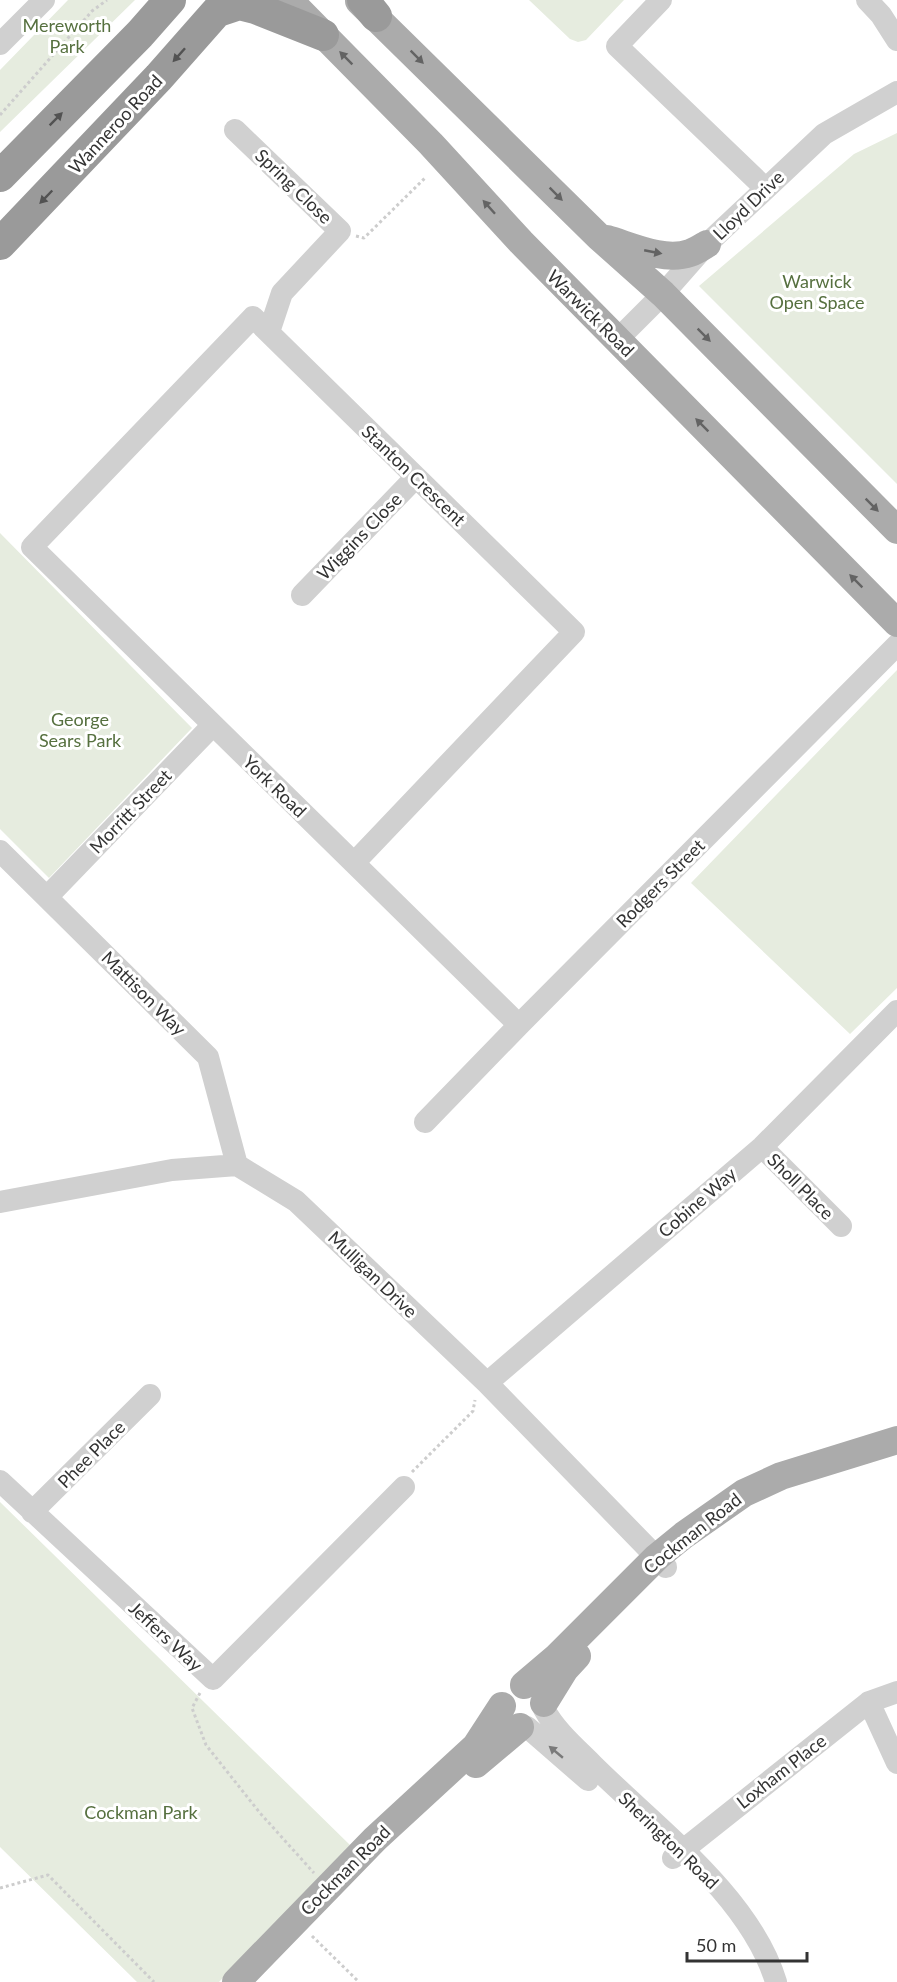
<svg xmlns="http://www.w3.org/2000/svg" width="897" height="1982" font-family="Lato,sans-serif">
	<rect width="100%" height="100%" fill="#fff"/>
	<path fill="#e6ecdf" d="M 68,0 L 135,0 L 0,132 L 0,70 Z
		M 529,0 L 624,0 L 586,40 L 578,42 L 570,39 Z
		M 897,133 L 897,484 L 699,286 L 854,154 Z
		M 0,533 L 192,728 L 49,878 L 0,829 Z
		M 897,670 L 897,988 L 850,1034 L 691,883 Z
		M 0,1502 L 350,1845 L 219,1982 L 137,1982 L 0,1847 Z"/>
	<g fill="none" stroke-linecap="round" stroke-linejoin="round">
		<path stroke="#cdcdcd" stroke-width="3" stroke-dasharray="3 3" stroke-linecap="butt" d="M 0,115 L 92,11 L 107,0
			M 356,236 L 364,238 L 425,178
			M 412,1472 L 473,1411 L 475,1400
			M 200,1693 L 192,1708 L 206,1745 L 260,1813 L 314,1873
			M 0,1888 L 48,1875 L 154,1982
			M 312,1936 L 359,1982"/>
		<path stroke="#d0d0d0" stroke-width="22" d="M 661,0 L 617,46 L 765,188
			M 867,0 L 881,15 L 897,40
			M 0,44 L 44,0
			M 235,130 L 340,231 L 282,293 L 269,332
			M 617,340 L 663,294 L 707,244 L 824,134 L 897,92
			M 302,595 L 416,477
			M 0,851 L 208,1057 L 237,1165
			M 354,863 L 574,632 L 253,317 L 32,547 L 519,1025
			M 47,897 L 213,725
			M 425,1122 L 519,1025 L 897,645
			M 762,1147 L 841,1226
			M 0,1202 L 172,1170 L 237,1165 L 296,1201 L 487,1383 L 666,1567
			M 487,1383 L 762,1147 L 897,1011
			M 0,1481 L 213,1679 L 404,1487
			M 32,1512 L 150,1395
			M 869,1702 L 897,1763
			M 544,1709 C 556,1731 575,1747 592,1764 C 654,1826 750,1896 776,1982
			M 527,1727 L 588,1780
			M 673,1858 L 869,1702 L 897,1692"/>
		<path stroke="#ababab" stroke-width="28" d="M 289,0 L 431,144 L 521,242 L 897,623
			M 359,1 L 599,237 L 663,294 L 897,530
			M 607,239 C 631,246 664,262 690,253 C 696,251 702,247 707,244
			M 524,1685 L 557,1657 L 657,1557 L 684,1535 L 744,1493 L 781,1476 L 897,1440
			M 544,1703 L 565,1669 L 577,1656
			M 476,1764 L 520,1727
			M 236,1982 L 375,1839 L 476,1746 L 502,1706"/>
		<path stroke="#9a9a9a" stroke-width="32" d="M 363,0 L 376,16
			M 218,11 L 239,4 L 255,8 L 323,35
			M 0,176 L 140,34 L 170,0
			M 0,244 L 159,77 L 227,0"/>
	</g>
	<defs><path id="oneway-solid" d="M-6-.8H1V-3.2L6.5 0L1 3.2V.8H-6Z" transform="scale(1.5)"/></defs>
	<g fill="#525252">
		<use href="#oneway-solid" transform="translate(179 55) rotate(132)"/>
		<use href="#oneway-solid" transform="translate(56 119) rotate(-45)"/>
		<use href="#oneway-solid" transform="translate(46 197) rotate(134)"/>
	</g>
	<g fill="#636363">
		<use href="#oneway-solid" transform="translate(417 57) rotate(45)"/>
		<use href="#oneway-solid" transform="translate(346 58) rotate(-135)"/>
		<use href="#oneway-solid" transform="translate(556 194) rotate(45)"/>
		<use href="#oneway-solid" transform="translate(489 207) rotate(-132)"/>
		<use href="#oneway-solid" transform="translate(653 252) rotate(11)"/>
		<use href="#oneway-solid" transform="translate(704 335) rotate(45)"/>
		<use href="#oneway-solid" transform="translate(702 425) rotate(-135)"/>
		<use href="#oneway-solid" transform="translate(872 505) rotate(45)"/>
		<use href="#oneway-solid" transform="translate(856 581) rotate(-135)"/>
	</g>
	<use fill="#7a7a7a" href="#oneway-solid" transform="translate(556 1752) rotate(-140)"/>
	<g text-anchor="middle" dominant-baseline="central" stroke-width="6" stroke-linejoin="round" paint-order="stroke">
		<g font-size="18" fill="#56703f" stroke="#fff">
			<text x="67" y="25">Mereworth<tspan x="67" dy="21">Park</tspan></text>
			<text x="817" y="281">Warwick<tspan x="817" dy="21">Open Space</tspan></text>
			<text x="80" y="719">George<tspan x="80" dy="21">Sears Park</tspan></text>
			<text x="141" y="1812">Cockman Park</text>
		</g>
		<g font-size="18" fill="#333" stroke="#fff">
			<text transform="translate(115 124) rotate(-47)">Wanneroo Road</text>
			<text transform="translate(294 186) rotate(44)">Spring Close</text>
			<text transform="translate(748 205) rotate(-44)">Lloyd Drive</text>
			<text transform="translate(591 313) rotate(45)">Warwick Road</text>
			<text transform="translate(414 475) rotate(44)">Stanton Crescent</text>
			<text transform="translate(359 536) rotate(-46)">Wiggins Close</text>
			<text transform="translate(275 786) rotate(44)">York Road</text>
			<text transform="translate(130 811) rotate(-46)">Morritt Street</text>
			<text transform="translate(660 883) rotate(-45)">Rodgers Street</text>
			<text transform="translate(144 993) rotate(45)">Mattison Way</text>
			<text transform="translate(801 1186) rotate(45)">Sholl Place</text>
			<text transform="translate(697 1202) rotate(-41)">Cobine Way</text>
			<text transform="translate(373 1274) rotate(44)">Mulligan Drive</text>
			<text transform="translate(91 1454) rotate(-45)">Phee Place</text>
			<text transform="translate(692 1533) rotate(-38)">Cockman Road</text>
			<text transform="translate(166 1636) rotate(43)">Jeffers Way</text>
			<text transform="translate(781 1771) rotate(-38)">Loxham Place</text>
			<text transform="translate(669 1840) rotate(44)">Sherington Road</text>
			<text transform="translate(345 1870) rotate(-45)">Cockman Road</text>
		</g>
	</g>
	<path d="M687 1952v9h120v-9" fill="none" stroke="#333333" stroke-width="3"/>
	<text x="696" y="1952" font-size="18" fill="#333333" stroke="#ffffff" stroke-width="4.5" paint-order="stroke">50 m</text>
</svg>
